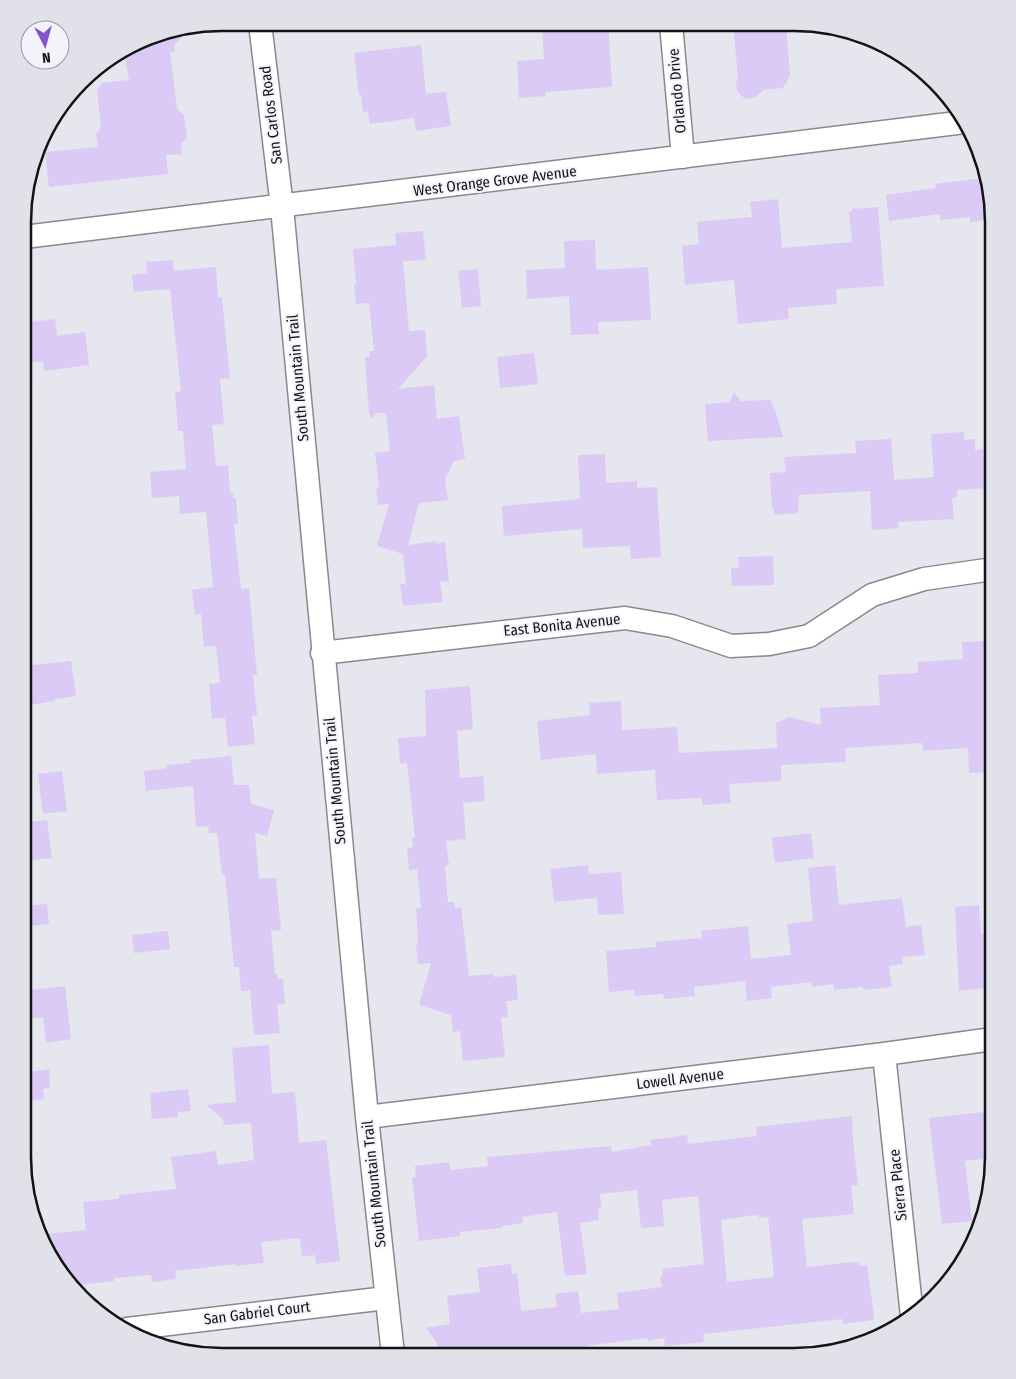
<svg xmlns="http://www.w3.org/2000/svg" width="1016" height="1379" font-family="'Fira Sans Condensed',sans-serif">
	<rect width="100%" height="100%" fill="#e6e6ee"/>
	<path fill="#dacaf5" fill-rule="evenodd" d="M 542,23 L 608,24 L 612,87 L 545,92 L 546,96 L 519,98 L 517,61 L 544,59 Z
		M 733,24 L 786,24 L 790,76 L 783,88 L 763,90 L 756,97 L 745,99 L 737,91 L 736,81 L 738,78 Z
		M 191,28 L 174,45 L 175,51 L 170,52 L 177,109 L 184,115 L 187,137 L 181,144 L 182,154 L 166,155 L 168,174 L 49,187 L 45,152 L 98,147 L 96,134 L 101,127 L 97,90 L 102,83 L 129,80 L 124,52 L 158,33 Z
		M 421,45 L 426,94 L 446,92 L 451,126 L 416,131 L 414,118 L 370,124 L 368,111 L 363,112 L 361,95 L 359,95 L 354,53 Z
		M 983,178 L 992,215 L 989,215 L 989,219 L 970,222 L 970,217 L 940,220 L 940,214 L 889,221 L 886,195 L 936,188 L 935,184 Z
		M 778,199 L 782,248 L 852,242 L 849,212 L 852,212 L 852,209 L 878,207 L 884,286 L 836,289 L 837,304 L 788,308 L 789,319 L 738,324 L 734,280 L 685,285 L 682,246 L 699,244 L 697,222 L 752,217 L 750,202 Z
		M 423,231 L 426,260 L 403,261 L 409,331 L 425,330 L 427,356 L 398,389 L 434,385 L 437,419 L 459,416 L 465,459 L 454,461 L 445,479 L 448,500 L 419,503 L 408,545 L 436,541 L 437,544 L 445,542 L 449,581 L 440,582 L 443,602 L 403,606 L 400,584 L 406,584 L 403,554 L 377,546 L 389,504 L 378,505 L 376,488 L 379,487 L 375,453 L 390,451 L 386,413 L 376,413 L 371,419 L 370,414 L 369,414 L 365,357 L 370,357 L 369,351 L 374,351 L 369,303 L 356,304 L 354,285 L 356,285 L 353,249 L 396,245 L 395,233 Z
		M 595,240 L 596,270 L 648,267 L 651,320 L 598,322 L 599,334 L 571,335 L 569,296 L 527,299 L 526,270 L 565,268 L 564,241 Z
		M 173,260 L 174,271 L 216,267 L 218,297 L 222,297 L 230,378 L 220,379 L 224,424 L 212,425 L 216,466 L 228,465 L 230,493 L 233,493 L 233,498 L 236,498 L 238,523 L 234,524 L 241,589 L 249,588 L 257,675 L 253,675 L 257,715 L 252,716 L 255,744 L 228,747 L 225,718 L 212,719 L 209,684 L 220,683 L 216,646 L 204,647 L 201,614 L 195,615 L 192,590 L 213,587 L 206,512 L 180,514 L 179,496 L 152,498 L 150,472 L 186,469 L 183,431 L 178,431 L 175,392 L 181,391 L 170,289 L 134,292 L 132,275 L 147,273 L 146,262 Z
		M 478,269 L 481,306 L 462,308 L 458,271 Z
		M 55,319 L 57,336 L 85,332 L 89,365 L 44,371 L 43,361 L 24,363 L 24,323 Z
		M 534,353 L 538,384 L 500,388 L 497,357 Z
		M 734,393 L 741,401 L 770,400 L 775,410 L 783,437 L 708,441 L 705,404 L 729,402 Z
		M 964,432 L 964,440 L 975,439 L 975,450 L 983,449 L 986,488 L 957,490 L 957,497 L 952,498 L 954,519 L 898,522 L 899,528 L 872,530 L 870,491 L 799,495 L 798,513 L 774,515 L 774,509 L 772,510 L 770,473 L 786,472 L 784,457 L 856,453 L 855,441 L 891,439 L 894,480 L 934,477 L 931,434 Z
		M 605,454 L 606,483 L 637,481 L 637,488 L 657,487 L 661,557 L 631,559 L 630,546 L 583,548 L 582,529 L 504,536 L 502,506 L 580,499 L 578,455 Z
		M 773,556 L 774,585 L 732,586 L 731,568 L 739,568 L 738,557 Z
		M 993,641 L 993,772 L 969,773 L 968,748 L 923,751 L 922,743 L 845,748 L 846,762 L 781,765 L 781,781 L 729,784 L 731,803 L 702,805 L 702,798 L 657,800 L 655,770 L 597,774 L 596,754 L 541,760 L 537,721 L 590,715 L 589,703 L 621,701 L 622,730 L 677,727 L 679,753 L 777,748 L 776,723 L 789,717 L 821,725 L 820,708 L 880,705 L 878,675 L 918,673 L 918,662 L 963,659 L 962,642 Z
		M 71,661 L 76,696 L 55,699 L 55,701 L 28,705 L 23,666 Z
		M 470,686 L 473,729 L 457,731 L 460,778 L 483,776 L 485,801 L 463,803 L 466,839 L 446,841 L 449,865 L 445,866 L 448,902 L 454,902 L 455,908 L 461,907 L 469,976 L 494,974 L 494,977 L 516,975 L 518,1000 L 506,1001 L 508,1017 L 501,1017 L 505,1057 L 463,1061 L 460,1031 L 453,1032 L 451,1015 L 419,1005 L 431,963 L 418,964 L 416,944 L 418,944 L 416,908 L 421,908 L 417,869 L 409,870 L 407,848 L 413,847 L 412,838 L 415,838 L 407,763 L 400,764 L 398,738 L 426,736 L 425,690 Z
		M 231,756 L 234,785 L 249,785 L 251,804 L 274,810 L 267,836 L 255,833 L 259,879 L 276,878 L 281,930 L 271,931 L 275,975 L 277,974 L 278,979 L 283,979 L 285,1004 L 277,1005 L 280,1033 L 254,1035 L 250,990 L 241,991 L 239,967 L 234,967 L 225,875 L 222,875 L 217,833 L 209,833 L 208,826 L 196,827 L 193,786 L 146,791 L 144,771 L 167,768 L 167,765 L 191,763 L 190,760 Z
		M 62,771 L 67,811 L 43,814 L 38,774 Z
		M 47,820 L 52,858 L 23,861 L 23,823 Z
		M 811,833 L 814,858 L 775,863 L 772,838 Z
		M 588,865 L 589,874 L 621,872 L 624,914 L 598,915 L 597,898 L 554,902 L 550,869 Z
		M 835,865 L 839,905 L 902,898 L 906,927 L 921,925 L 925,955 L 902,957 L 903,964 L 889,966 L 892,987 L 863,990 L 863,987 L 834,990 L 833,984 L 812,987 L 811,982 L 771,987 L 772,998 L 747,1001 L 745,981 L 694,987 L 695,996 L 664,999 L 663,994 L 634,996 L 634,990 L 609,992 L 606,951 L 656,947 L 656,942 L 702,938 L 701,931 L 748,926 L 751,959 L 791,955 L 787,924 L 813,921 L 808,868 Z
		M 47,904 L 49,924 L 29,926 L 27,906 Z
		M 979,905 L 981,933 L 993,939 L 993,987 L 959,991 L 955,907 Z
		M 168,931 L 170,949 L 134,953 L 132,935 Z
		M 65,986 L 71,1039 L 46,1043 L 43,1017 L 23,1019 L 23,991 Z
		M 269,1045 L 272,1094 L 295,1092 L 299,1143 L 326,1140 L 340,1261 L 316,1264 L 315,1255 L 302,1257 L 300,1238 L 261,1242 L 264,1263 L 236,1266 L 236,1264 L 175,1271 L 176,1279 L 152,1282 L 151,1275 L 114,1278 L 114,1281 L 70,1286 L 47,1251 L 45,1234 L 86,1230 L 83,1202 L 119,1199 L 119,1195 L 176,1189 L 171,1157 L 216,1151 L 218,1165 L 254,1160 L 251,1123 L 224,1125 L 223,1119 L 206,1105 L 236,1102 L 232,1048 Z
		M 49,1069 L 50,1088 L 43,1089 L 44,1099 L 23,1102 L 23,1073 Z
		M 188,1089 L 191,1111 L 178,1112 L 178,1117 L 152,1119 L 150,1093 Z
		M 993,1111 L 993,1158 L 965,1161 L 972,1221 L 942,1224 L 929,1118 Z
		M 852,1116 L 853,1140 L 858,1185 L 851,1186 L 854,1214 L 802,1219 L 807,1267 L 852,1262 L 859,1262 L 860,1266 L 867,1265 L 874,1316 L 873,1320 L 843,1324 L 842,1319 L 703,1334 L 704,1342 L 665,1346 L 664,1338 L 648,1341 L 648,1338 L 585,1346 L 585,1350 L 534,1356 L 439,1356 L 437,1343 L 426,1328 L 450,1324 L 447,1296 L 480,1292 L 477,1268 L 511,1264 L 512,1274 L 517,1273 L 521,1311 L 557,1307 L 555,1294 L 578,1291 L 581,1313 L 619,1309 L 617,1293 L 662,1287 L 660,1277 L 663,1276 L 662,1269 L 704,1264 L 698,1196 L 662,1200 L 664,1226 L 641,1228 L 637,1190 L 600,1194 L 601,1208 L 598,1209 L 599,1220 L 580,1223 L 587,1274 L 565,1276 L 557,1212 L 522,1217 L 523,1223 L 502,1226 L 502,1228 L 460,1232 L 460,1236 L 419,1241 L 412,1177 L 416,1177 L 415,1166 L 449,1162 L 450,1170 L 488,1166 L 487,1157 L 611,1146 L 612,1152 L 651,1145 L 650,1140 L 687,1135 L 688,1144 L 757,1136 L 756,1127 ZM 756,1215 L 759,1216 L 759,1218 L 768,1217 L 774,1277 L 727,1282 L 721,1220 Z"/>
	<g fill="none" stroke-linecap="round" stroke-linejoin="round">
		<defs>
			<path id="street" d="M 260,23 L 282,207 L 367,1117 L 393,1355
				M 671,24 L 683,157
				M 24,237 L 965,122
				M 322,653 L 625,618 L 672,626 L 731,646 L 769,644 L 809,636 L 872,595 L 924,579 L 993,569
				M 884,1054 L 912,1316
				M 367,1117 L 884,1054 L 993,1039
				M 127,1329 L 386,1298"/>
		</defs>
		<use href="#street" stroke="#88888f" stroke-width="25"/>
		<use href="#street" stroke="#fff" stroke-width="22"/>
	</g>
	<g text-anchor="middle" dominant-baseline="central" stroke-width="4" stroke-linejoin="round" paint-order="stroke">
		<g font-size="15" fill="#121315" stroke="#f3f3fc">
			<text transform="translate(677 91) rotate(-95)">Orlando Drive</text>
			<text transform="translate(271 115) rotate(-97)">San Carlos Road</text>
			<text transform="translate(495 181) rotate(-7)">West Orange Grove Avenue</text>
			<text transform="translate(298 378) rotate(-95)">South Mountain Trail</text>
			<text transform="translate(562 625) rotate(-6)">East Bonita Avenue</text>
			<text transform="translate(335 781) rotate(-95)">South Mountain Trail</text>
			<text transform="translate(680 1079) rotate(-7)">Lowell Avenue</text>
			<text transform="translate(374 1184) rotate(-96)">South Mountain Trail</text>
			<text transform="translate(898 1185) rotate(-96)">Sierra Place</text>
			<text transform="translate(257 1313) rotate(-7)">San Gabriel Court</text>
		</g>
	</g>
	<path d="M0 0H1016V1379H0ZM222 31H794A191 191 0 0 1 985 222V1157A191 191 0 0 1 794 1348H222A191 191 0 0 1 31 1157V222A191 191 0 0 1 222 31Z" fill="#e1e1ea" fill-rule="evenodd"/>
	<path fill="none" stroke="#121315" stroke-width="2.5" d="M222 31H794A191 191 0 0 1 985 222V1157A191 191 0 0 1 794 1348H222A191 191 0 0 1 31 1157V222A191 191 0 0 1 222 31Z"/>
	<g transform="translate(45 45) rotate(174)"><circle r="24" fill="#f3f3fc" stroke="#9999a0"/>
	<path d="M0-4L9 19L0 12L-9 19Z" fill="#8452cb"/>
	<text y="-8" font-size="14" font-weight="bold" text-anchor="middle" fill="#121315">N</text>
	</g>
</svg>
